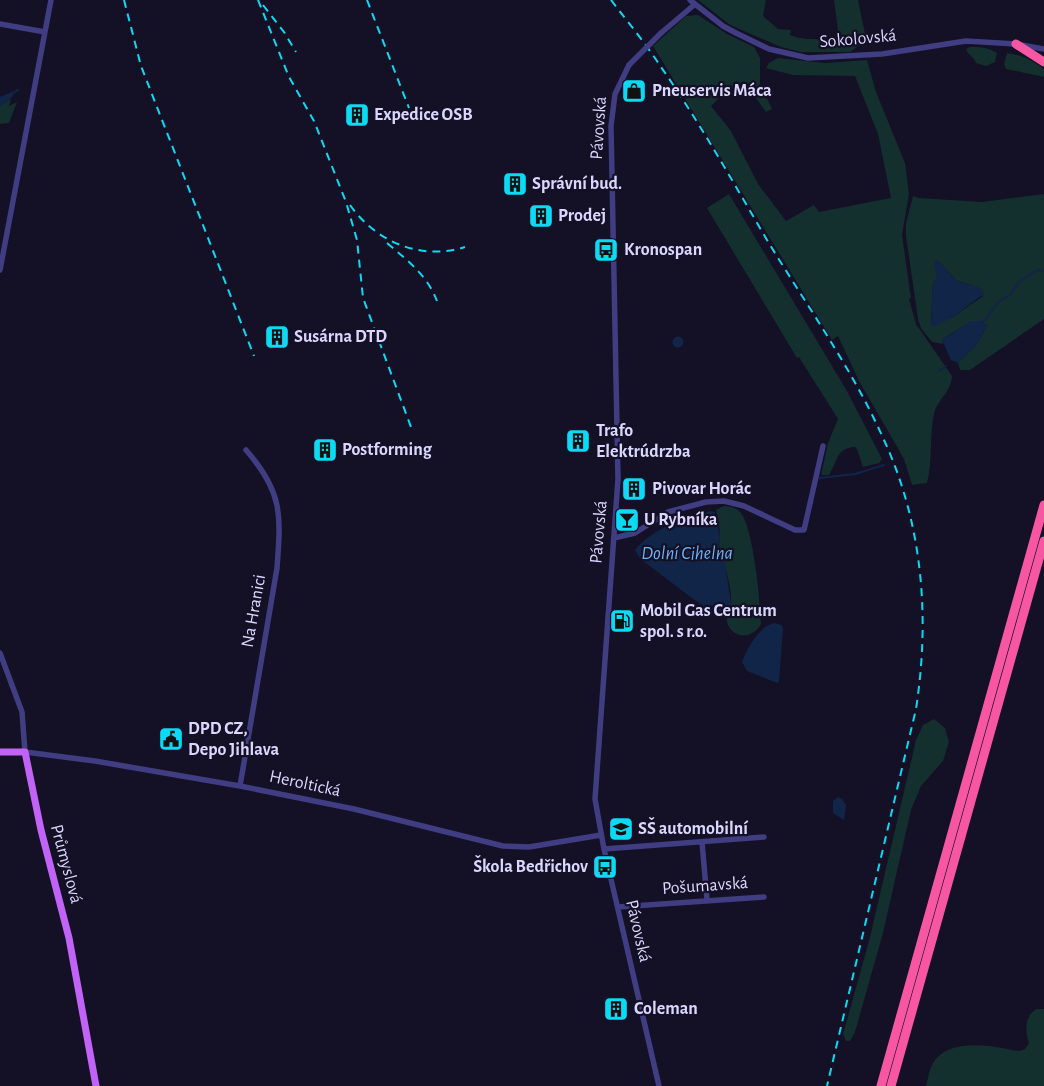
<svg xmlns="http://www.w3.org/2000/svg" width="1044" height="1086" font-family="'Alegreya Sans',sans-serif">
	<rect width="100%" height="100%" fill="#141025"/>
	<path fill="#132f2e" fill-rule="evenodd" d="M 698,0 L 766,0 L 763,16 L 778,29 L 791,30 L 790,35 C 804,41 824,39 839,38 L 834,0 L 858,0 L 865,34 L 860,45 L 850,52 L 801,52 L 781,47 L 730,25 Z
		M 698,15 L 727,34 L 754,47 L 760,58 L 760,84 L 772,109 L 766,112 L 744,81 L 723,94 L 711,106 L 731,131 L 758,184 L 786,221 L 814,205 L 819,212 L 891,198 L 878,134 L 855,76 L 793,75 L 766,68 L 769,63 L 778,58 L 825,63 L 867,60 L 876,92 L 905,163 L 909,194 L 902,235 L 911,298 L 909,299 L 916,324 L 952,376 C 952,391 937,400 934,414 C 929,437 933,460 927,483 L 912,485 L 904,459 L 859,381 L 838,336 L 832,340 L 653,46 L 686,16 Z
		M 970,47 C 980,47 987,47 997,53 L 995,62 L 986,66 L 976,63 C 974,57 968,55 966,49 Z
		M 1007,53 C 1022,55 1032,60 1044,69 L 1044,77 L 1006,69 L 1004,64 Z
		M 11,98 L 9,106 L 17,102 L 9,123 L 0,124 L 0,106 Z
		M 729,194 L 847,391 L 882,459 L 879,463 L 863,467 L 857,449 L 855,447 C 836,448 838,461 829,475 L 821,475 L 828,443 L 838,419 L 799,357 L 797,358 L 707,208 Z
		M 1044,194 L 1044,319 L 970,370 L 960,370 L 958,363 L 977,344 L 987,325 C 972,318 954,332 942,340 L 943,344 L 932,342 L 921,328 L 918,319 L 906,236 L 906,224 L 913,196 L 919,198 L 982,202 ZM 937,260 L 957,281 L 971,285 L 983,296 L 953,317 L 931,325 L 933,283 L 937,278 Z
		M 724,506 C 731,506 737,508 741,513 C 754,531 760,601 761,624 C 754,637 736,641 728,625 C 724,617 731,610 731,602 C 732,587 724,564 720,549 C 718,545 720,542 720,538 C 720,529 718,519 716,510 Z
		M 934,719 L 945,728 L 949,742 L 943,761 L 921,786 L 911,810 L 883,933 L 855,1032 L 850,1041 L 846,1041 L 843,1034 L 845,1027 L 869,941 L 916,740 L 923,725 Z
		M 1037,1009 L 1044,1009 L 1044,1086 L 926,1086 C 928,1079 929,1070 933,1063 C 946,1041 981,1044 1002,1048 C 1010,1049 1018,1053 1025,1049 L 1029,1043 C 1025,1032 1024,1015 1037,1009 Z"/>
	<path fill="#112549" d="M 12,92 L 13,96 L 0,106 L 0,97 Z
		M 937,260 L 957,281 L 978,287 L 985,293 L 953,317 L 933,327 L 931,325 L 933,283 L 937,278 L 934,263 Z
		M 971,321 L 981,321 L 987,325 L 977,344 L 958,363 L 951,360 L 942,340 Z
		M672.5 342a5.5 5.5 0 1 1 11 0a5.5 5.5 0 1 1-11 0Z
		M 711,511 L 715,512 L 720,537 L 719,548 L 725,563 L 731,604 L 730,607 C 725,608 720,612 715,612 C 707,612 653,567 641,560 L 635,550 C 652,529 685,517 711,511 Z
		M 774,623 L 782,625 L 783,628 L 779,682 L 777,683 L 747,671 L 742,662 C 747,649 759,626 774,623 Z
		M 838,797 L 842,799 L 846,805 L 844,820 L 833,813 L 833,801 Z"/>
	<g fill="none" stroke-linecap="round" stroke-linejoin="round">
		<path stroke="#112549" stroke-width="2" d="M 13,93 L 18,90
			M 980,324 L 987,318 L 998,302 L 1010,295 L 1019,282 L 1037,270 L 1044,271
			M 939,371 L 946,366
			M 820,478 L 855,474 L 884,465"/>
		<path stroke="#413d82" stroke-width="5.5" d="M 690,0 L 723,26 L 736,33 L 769,49 L 808,58 L 882,54 L 966,41 L 1016,44 L 1044,49
			M 0,24 L 45,32
			M 661,33 L 694,5
			M 629,65 L 615,94 L 611,126 L 618,479 L 595,799 L 604,849 L 659,1086
			M 0,270 L 51,0
			M 614,538 L 635,533 L 668,512 L 706,502 L 724,501 L 744,506 L 795,530 L 804,530 L 823,446
			M 0,653 L 22,712 L 25,752 L 95,761 L 240,786 L 354,809 L 503,846 L 529,847 L 601,835
			M 240,786 L 277,568 C 281,515 283,492 246,450
			M 702,842 L 707,900
			M 604,849 L 764,837
			M 618,907 L 764,897"/>
		<path stroke="#c263f8" stroke-width="7" d="M 0,752 L 25,752 L 41,830 L 69,938 L 96,1086"/>
		<path stroke="#f757a2" stroke-width="9" d="M 1016,44 L 1044,62
			M 881,1086 L 1044,505
			M 891,1086 L 1044,541"/>
		<path stroke="#0cdaf4" stroke-width="2" stroke-dasharray="8 6" stroke-linecap="butt" d="M 124,0 L 141,66 L 254,356
			M 258,0 L 289,77 L 314,121 L 346,202 L 357,240 L 363,298 L 411,427
			M 367,0 L 409,108
			M 611,0 C 628,22 646,44 661,67 C 700,123 733,182 767,240 C 807,306 853,370 884,440 C 923,525 930,618 916,709 L 827,1086
			M 263,5 L 284,32 L 296,52
			M 350,205 C 376,242 421,261 465,247
			M 387,243 C 408,261 427,275 437,301"/>
		<path stroke="#413d82" stroke-width="5.5" d="M 629,65 L 661,33"/>
	</g>
	<defs>
		<symbol id="shop-square" viewBox="-11 -11 22 22"><rect x="-9" y="-9" width="18" height="18" rx="4" fill="#0cdaf4" stroke="#141025"/><path d="M-5-2.5h2.3a2.7 3.5 0 0 1 5.4 0H5L5.5 6h-11ZM-1.5-2.5h3a1.5 2.3 0 0 0-3 0Z" fill="#111"/></symbol>
		<symbol id="building-square" viewBox="-11 -11 22 22"><rect x="-9" y="-9" width="18" height="18" rx="4" fill="#0cdaf4" stroke="#141025"/><path d="M-4-6H4V6H1V3H-1V6H-4ZM-2.5-4.3h1.7v1.8h-1.7ZM.8-4.3h1.7v1.8H.8ZM-2.5-1h1.7V.8h-1.7ZM.8-1h1.7V.8H.8Z" fill="#111"/></symbol>
		<symbol id="bus-square" viewBox="-11 -11 22 22"><rect x="-9" y="-9" width="18" height="18" rx="4" fill="#0cdaf4" stroke="#141025"/><path d="M-5-6H5V4H4V6H2V4H-2V6H-4V4H-5ZM-3.5-4V0h7V-4ZM-3.5 1.2v1.5H-2V1.2ZM2 1.2v1.5H3.5V1.2Z" fill="#111"/></symbol>
		<symbol id="bar-square" viewBox="-11 -11 22 22"><rect x="-9" y="-9" width="18" height="18" rx="4" fill="#0cdaf4" stroke="#141025"/><path d="M-6-5H6L.8 .8V4.5H3.5V6h-7V4.5H-.8V.8Z" fill="#111"/></symbol>
		<symbol id="fuel-square" viewBox="-11 -11 22 22"><rect x="-9" y="-9" width="18" height="18" rx="4" fill="#0cdaf4" stroke="#141025"/><path d="M-5.5-6h7V0h2V4h1.3V-2.5L3-4.5l.8-.8L6-3V5H2.5V1h-1V6h-7ZM-4.2-4.7v3.2H.2V-4.7Z" fill="#111"/></symbol>
		<symbol id="civic-square" viewBox="-11 -11 22 22"><rect x="-9" y="-9" width="18" height="18" rx="4" fill="#0cdaf4" stroke="#141025"/><path d="M-.6-6.5H3V-4.5H.6V-3L4-1V1h2V6H-6V1h2V-1L-.6-3ZM-1.2 2.5V6h2.4V2.5Z" fill="#111"/></symbol>
		<symbol id="university-square" viewBox="-11 -11 22 22"><rect x="-9" y="-9" width="18" height="18" rx="4" fill="#0cdaf4" stroke="#141025"/><path d="M0-5L7-2L0 1L-7-2ZM-4 1L0 2.5L4 1V4Q0 6-4 4Z" fill="#111"/></symbol>
	</defs>
	<g fill-rule="evenodd">
		<use href="#shop-square" x="620" y="77" width="28" height="28"/>
		<use href="#building-square" x="343" y="101" width="28" height="28"/>
		<use href="#building-square" x="501" y="170" width="28" height="28"/>
		<use href="#building-square" x="527" y="202" width="28" height="28"/>
		<use href="#bus-square" x="592" y="236" width="28" height="28"/>
		<use href="#building-square" x="263" y="323" width="28" height="28"/>
		<use href="#building-square" x="564" y="427" width="28" height="28"/>
		<use href="#building-square" x="311" y="436" width="28" height="28"/>
		<use href="#building-square" x="620" y="475" width="28" height="28"/>
		<use href="#bar-square" x="613" y="506" width="28" height="28"/>
		<use href="#fuel-square" x="608" y="607" width="28" height="28"/>
		<use href="#civic-square" x="157" y="725" width="28" height="28"/>
		<use href="#university-square" x="607" y="815" width="28" height="28"/>
		<use href="#bus-square" x="591" y="853" width="28" height="28"/>
		<use href="#building-square" x="602" y="995" width="28" height="28"/>
	</g>
	<g text-anchor="middle" dominant-baseline="central" stroke-width="4.5" stroke-linejoin="round" paint-order="stroke">
		<g font-size="18" fill="#dbd6fd" stroke="#141025">
			<text transform="translate(858 39) rotate(-5)">Sokolovská</text>
			<text transform="translate(599 128) rotate(-86)">Pávovská</text>
			<text transform="translate(599 532) rotate(-85)">Pávovská</text>
			<text transform="translate(254 611) rotate(-80)">Na Hranici</text>
			<text transform="translate(305 784) rotate(12)">Heroltická</text>
			<text transform="translate(66 864) rotate(75)">Průmyslová</text>
			<text transform="translate(705 886) rotate(-4)">Pošumavská</text>
			<text transform="translate(638 931) rotate(77)">Pávovská</text>
		</g>
		<g font-size="18" font-weight="bold" fill="#dbd6fd" stroke="#141025" text-anchor="start">
			<text x="652" y="91">Pneuservis Máca</text>
			<text x="374" y="115">Expedice OSB</text>
			<text x="532" y="184">Správní bud.</text>
			<text x="558" y="216">Prodej</text>
			<text x="624" y="250">Kronospan</text>
			<text x="294" y="337">Susárna DTD</text>
			<text x="596" y="431">Trafo<tspan x="596" dy="21">Elektrúdrzba</tspan></text>
			<text x="342" y="450">Postforming</text>
			<text x="652" y="489">Pivovar Horác</text>
			<text x="644" y="520">U Rybníka</text>
			<text x="640" y="611">Mobil Gas Centrum<tspan x="640" dy="21">spol. s r.o.</tspan></text>
			<text x="188" y="729">DPD CZ,<tspan x="188" dy="21">Depo Jihlava</tspan></text>
			<text x="638" y="829">SŠ automobilní</text>
			<text x="588" y="867" text-anchor="end">Škola Bedřichov</text>
			<text x="634" y="1009">Coleman</text>
		</g>
		<g font-size="19" font-style="italic" fill="#69b5f8" stroke="#141025">
			<text x="687" y="553">Dolní Cihelna</text>
		</g>
	</g>
</svg>
